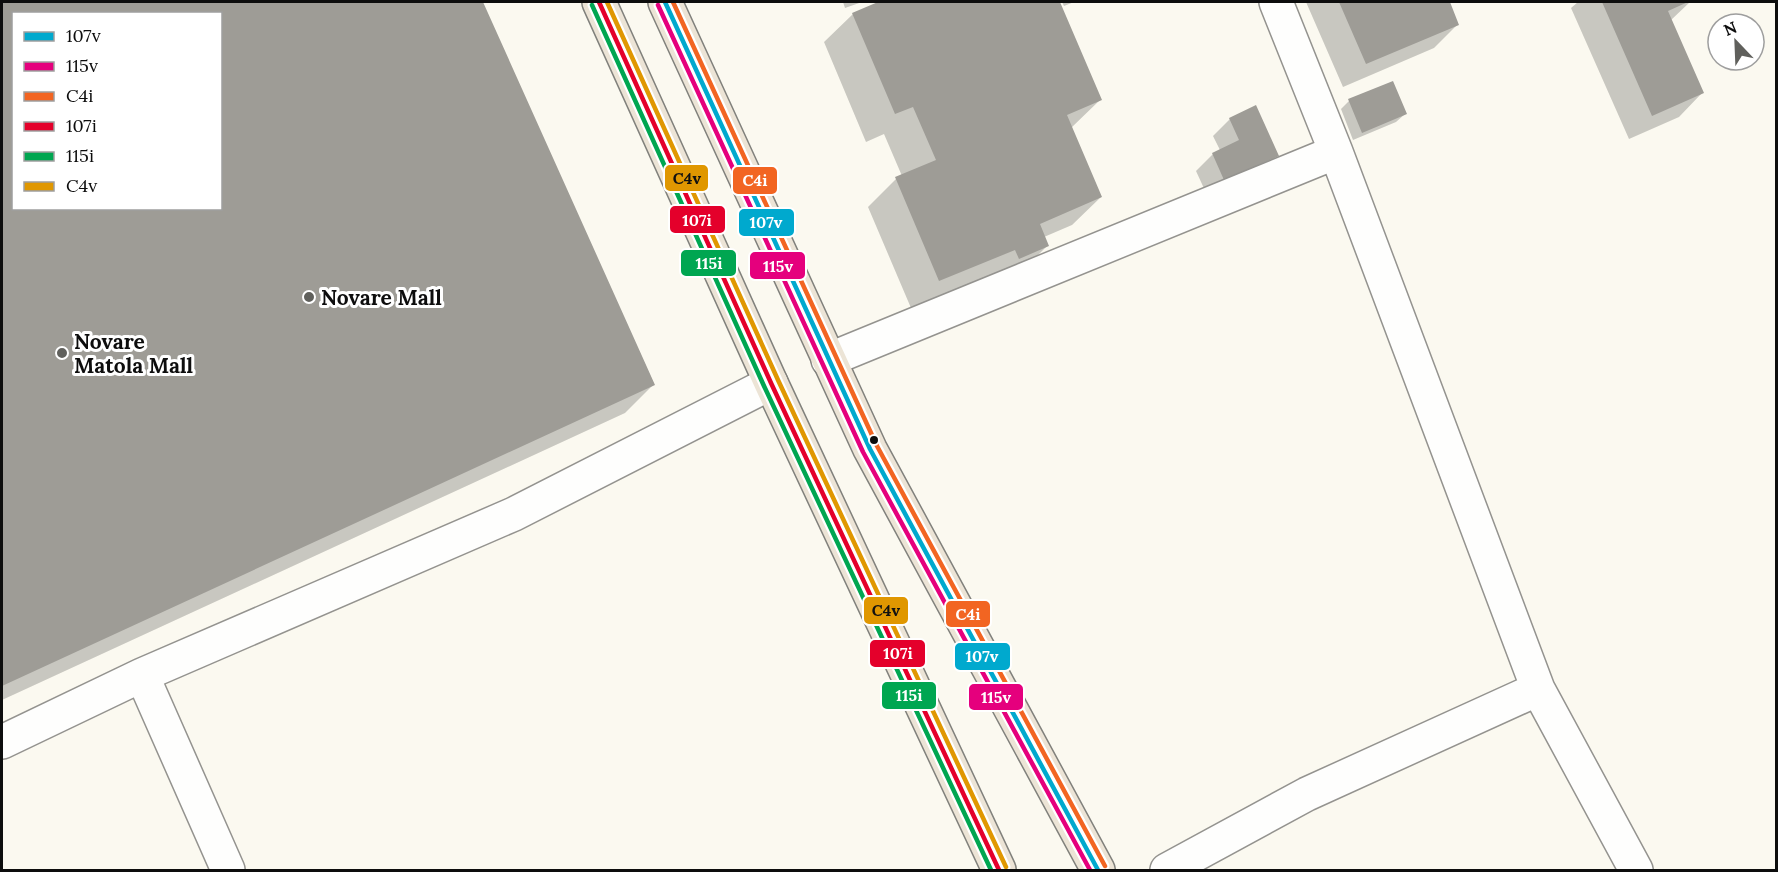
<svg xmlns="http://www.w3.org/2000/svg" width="1778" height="872" font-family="Lora,serif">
	<rect width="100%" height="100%" fill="#fbf9f0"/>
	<path fill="#0003" fill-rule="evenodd" d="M 2,2 L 481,2 L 654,384 L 625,413 L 2,700 ZM 14,14 L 220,14 L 220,208 L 14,208 Z
		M 843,2 L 862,2 L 845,8 Z
		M 882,2 L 1058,2 L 1100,100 L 1071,128 L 1101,197 L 1072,225 L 1044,237 L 1047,246 L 1019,274 L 991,286 L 987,277 L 911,308 L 868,207 L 896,179 L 902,176 L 884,134 L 866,142 L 824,42 L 853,14 Z
		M 1062,2 L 1074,2 L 1064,6 Z
		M 1306,2 L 1448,2 L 1458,24 L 1434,48 L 1343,87 Z
		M 1578,2 L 1690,2 L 1670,21 L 1702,93 L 1679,117 L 1629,139 L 1571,8 Z
		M 1349,101 L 1405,114 L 1396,122 L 1353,140 L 1341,109 Z
		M 1230,119 L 1277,155 L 1260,172 L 1207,195 L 1196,171 L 1213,154 L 1220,150 L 1213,136 Z"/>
	<path fill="#9e9c96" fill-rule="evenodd" d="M 2,2 L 483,2 L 655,385 L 2,686 ZM 14,14 L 220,14 L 220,208 L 14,208 Z
		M 878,2 L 1060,2 L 1102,100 L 1067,115 L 1102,197 L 1040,224 L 1049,246 L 1019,259 L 1015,250 L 939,281 L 895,177 L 936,160 L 913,107 L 895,114 L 852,13 Z
		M 1339,2 L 1450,2 L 1459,25 L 1366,64 Z
		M 1602,2 L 1688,2 L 1668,11 L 1704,93 L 1652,116 Z
		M 1393,81 L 1407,114 L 1362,133 L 1348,99 Z
		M 1256,105 L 1279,156 L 1224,180 L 1212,153 L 1239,140 L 1229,118 Z"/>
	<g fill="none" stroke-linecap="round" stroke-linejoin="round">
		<defs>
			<path id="minor" d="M 1276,2 L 1336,152 L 1538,689 L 1636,870
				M 828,360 L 1336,152
				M 142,675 L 228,870
				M 2,742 L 142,675 L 514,514 L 771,383
				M 1167,870 L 1307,794 L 1538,689"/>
			<path id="trunk" d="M 599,2 L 771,383 L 999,870
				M 665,2 L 870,449 L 1098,870"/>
		</defs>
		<use href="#minor" stroke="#94938f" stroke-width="36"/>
		<use href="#trunk" stroke="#81817c" stroke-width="36"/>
		<use href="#minor" stroke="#fefefd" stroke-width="33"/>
		<use href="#trunk" stroke="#ece4d6" stroke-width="33"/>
		<defs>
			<path id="bus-1" d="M 665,2 L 870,449 L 1098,870"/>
			<path id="bus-2" d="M 658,5 L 863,452 L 1090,870"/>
			<path id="bus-3" d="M 673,2 L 877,446 L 1105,866"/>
			<path id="bus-4" d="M 599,2 L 771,383 L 999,870"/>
			<path id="bus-5" d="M 592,5 L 764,386 L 991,870"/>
			<path id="bus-6" d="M 607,2 L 778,380 L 1006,867"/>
		</defs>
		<use href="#bus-1" stroke="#fff" stroke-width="9"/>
		<use href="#bus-2" stroke="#fff" stroke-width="9"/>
		<use href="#bus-3" stroke="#fff" stroke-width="9"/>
		<use href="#bus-4" stroke="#fff" stroke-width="9"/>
		<use href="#bus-5" stroke="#fff" stroke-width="9"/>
		<use href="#bus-6" stroke="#fff" stroke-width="9"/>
		<use href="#bus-1" stroke="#00a9ce" stroke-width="4.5"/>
		<use href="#bus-2" stroke="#e5007d" stroke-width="4.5"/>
		<use href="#bus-3" stroke="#f26522" stroke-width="4.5"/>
		<use href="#bus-4" stroke="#e4002b" stroke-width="4.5"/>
		<use href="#bus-5" stroke="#00a651" stroke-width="4.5"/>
		<use href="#bus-6" stroke="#e09701" stroke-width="4.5"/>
	</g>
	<g fill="#60605c" stroke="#fff" stroke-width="2">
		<circle cx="309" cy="297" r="6"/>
		<circle cx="62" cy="353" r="6"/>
	</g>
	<circle fill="#0d0d0d" stroke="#fff" stroke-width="2" cx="874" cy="440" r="5"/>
	<g text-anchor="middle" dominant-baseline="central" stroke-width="6" stroke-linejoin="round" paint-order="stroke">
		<g font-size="21" font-weight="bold" fill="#0d0d0d" stroke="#fff" text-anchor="start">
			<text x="321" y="297">Novare Mall</text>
			<text x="74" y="341">Novare<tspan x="74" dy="24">Matola Mall</tspan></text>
		</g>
	</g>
	<g stroke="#fff" stroke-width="2">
		<rect x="664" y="164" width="45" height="28" rx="6" fill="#e09701"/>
		<rect x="732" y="166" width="46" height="29" rx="6" fill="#f26522"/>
		<rect x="669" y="205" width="57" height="29" rx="6" fill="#e4002b"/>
		<rect x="738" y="208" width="57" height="29" rx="6" fill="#00a9ce"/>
		<rect x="680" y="249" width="57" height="28" rx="6" fill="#00a651"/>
		<rect x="749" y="251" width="57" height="29" rx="6" fill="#e5007d"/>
		<rect x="863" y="596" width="46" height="29" rx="6" fill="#e09701"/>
		<rect x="945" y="600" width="46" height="28" rx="6" fill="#f26522"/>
		<rect x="869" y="639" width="57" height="29" rx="6" fill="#e4002b"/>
		<rect x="954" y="642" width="57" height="29" rx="6" fill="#00a9ce"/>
		<rect x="881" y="681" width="56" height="29" rx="6" fill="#00a651"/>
		<rect x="968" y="683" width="56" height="28" rx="6" fill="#e5007d"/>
	</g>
	<g font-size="16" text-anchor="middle" font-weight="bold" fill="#fff">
		<text x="755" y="186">C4i</text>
		<text x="697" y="226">107i</text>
		<text x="766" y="228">107v</text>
		<text x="709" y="269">115i</text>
		<text x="778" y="272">115v</text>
		<text x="968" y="620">C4i</text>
		<text x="898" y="659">107i</text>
		<text x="982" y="662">107v</text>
		<text x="909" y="701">115i</text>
		<text x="996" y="703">115v</text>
	</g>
	<g font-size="16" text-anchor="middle" font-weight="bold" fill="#111">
		<text x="687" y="184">C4v</text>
		<text x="886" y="616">C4v</text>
	</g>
	<rect width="1778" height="872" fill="none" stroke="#0d0d0d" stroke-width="6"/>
	<rect x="12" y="12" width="210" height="198" fill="#ffffff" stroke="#9e9e9e" stroke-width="1.5"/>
	<rect x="24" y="32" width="30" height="9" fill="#00a9ce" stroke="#9e9e9e" stroke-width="1.5"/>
	<text x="66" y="42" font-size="18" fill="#0d0d0d">107v</text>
	<rect x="24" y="62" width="30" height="9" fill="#e5007d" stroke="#9e9e9e" stroke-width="1.5"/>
	<text x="66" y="72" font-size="18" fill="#0d0d0d">115v</text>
	<rect x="24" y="92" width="30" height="9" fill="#f26522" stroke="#9e9e9e" stroke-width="1.5"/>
	<text x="66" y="102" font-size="18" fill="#0d0d0d">C4i</text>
	<rect x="24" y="122" width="30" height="9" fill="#e4002b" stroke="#9e9e9e" stroke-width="1.5"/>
	<text x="66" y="132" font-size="18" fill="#0d0d0d">107i</text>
	<rect x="24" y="152" width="30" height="9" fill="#00a651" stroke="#9e9e9e" stroke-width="1.5"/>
	<text x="66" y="162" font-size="18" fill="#0d0d0d">115i</text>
	<rect x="24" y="182" width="30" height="9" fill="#e09701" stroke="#9e9e9e" stroke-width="1.5"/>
	<text x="66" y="192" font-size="18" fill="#0d0d0d">C4v</text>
	<g transform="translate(1736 42) rotate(337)"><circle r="28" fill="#ffffff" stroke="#9e9e9e" stroke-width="1.5"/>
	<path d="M0-4.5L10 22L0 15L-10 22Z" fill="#60605c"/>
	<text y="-9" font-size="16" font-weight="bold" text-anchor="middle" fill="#0d0d0d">N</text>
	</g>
</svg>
